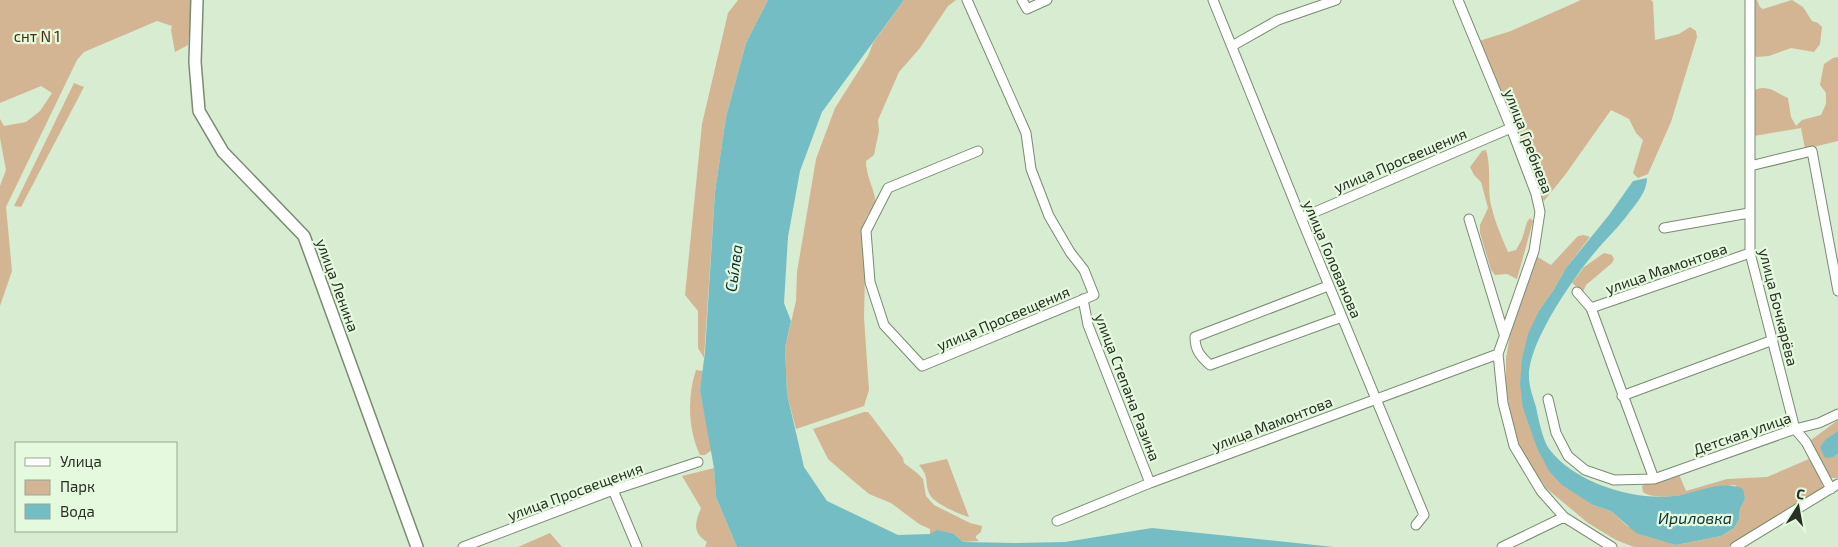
<svg xmlns="http://www.w3.org/2000/svg" width="1838" height="547" font-family="'Exo 2',sans-serif">
	<rect width="100%" height="100%" fill="#d8ecd1"/>
	<path fill="#d3b593" d="M 0,0 L 192,0 L 188,45 L 175,52 L 171,30 L 172,26 L 157,21 L 84,52 L 77,60 L 6,207 L 12,271 L 0,306 L 0,186 L 6,170 L 0,138 L 0,119 L 4,126 L 26,122 L 40,111 L 52,93 L 41,86 L 0,103 Z
		M 738,0 L 768,0 L 746,43 L 726,117 L 715,192 L 704,358 L 698,348 L 698,311 L 685,295 L 702,124 L 728,13 Z
		M 904,0 L 956,0 L 948,6 L 920,48 L 899,72 L 878,120 L 879,131 L 874,155 L 866,161 C 866,176 874,188 876,203 L 867,216 L 861,231 L 865,273 L 864,318 L 869,390 L 864,406 L 796,429 L 787,394 L 785,348 L 796,301 L 797,272 L 816,159 L 835,108 L 868,56 L 873,43 Z
		M 1581,0 L 1651,0 L 1653,2 L 1655,40 L 1679,34 L 1690,27 L 1696,31 L 1697,37 L 1671,122 L 1648,174 L 1638,178 L 1633,173 L 1643,140 L 1636,133 L 1629,119 L 1611,110 L 1565,175 L 1544,201 L 1479,41 L 1511,31 Z
		M 1752,0 L 1757,0 L 1760,7 L 1763,9 L 1792,0 L 1803,7 L 1812,21 L 1818,23 L 1822,27 L 1820,44 L 1814,52 L 1791,48 L 1769,56 L 1756,57 L 1754,51 Z
		M 1838,57 L 1838,141 L 1805,149 L 1801,128 L 1754,136 L 1753,96 L 1755,90 C 1768,84 1776,93 1788,98 L 1791,117 L 1796,126 L 1802,120 L 1821,115 L 1826,104 L 1826,93 L 1820,85 L 1824,64 L 1833,58 Z
		M 74,83 L 84,87 L 21,207 L 14,206 Z
		M 1486,150 C 1491,166 1488,183 1490,200 C 1493,217 1501,236 1508,252 L 1516,250 L 1522,239 L 1527,222 L 1530,218 L 1533,221 L 1517,279 L 1507,274 L 1495,275 L 1491,270 L 1480,233 L 1480,225 L 1488,208 L 1481,182 L 1474,175 L 1470,167 L 1482,151 Z
		M 1584,235 L 1590,237 L 1566,268 L 1553,291 L 1540,309 L 1522,359 L 1537,448 L 1593,505 L 1611,511 L 1627,526 L 1676,545 L 1721,536 L 1734,528 L 1739,519 L 1740,509 L 1745,499 L 1735,485 C 1712,487 1661,505 1643,492 L 1642,486 L 1646,482 L 1678,472 L 1686,491 L 1727,479 L 1767,477 L 1809,459 L 1816,467 L 1824,490 L 1728,547 L 1634,547 L 1616,540 L 1588,523 L 1546,488 L 1521,451 L 1512,422 L 1506,387 L 1506,358 L 1512,323 L 1536,256 L 1551,265 L 1578,236 Z
		M 1604,253 L 1612,255 L 1614,259 L 1612,263 L 1586,285 L 1583,292 L 1572,283 L 1584,267 Z
		M 696,370 L 703,371 L 700,390 L 712,450 L 705,455 L 700,455 C 688,429 687,397 696,370 Z
		M 864,412 L 868,412 L 872,417 L 903,458 L 904,463 L 917,473 L 923,479 L 926,496 L 934,505 L 970,523 L 982,526 L 981,532 L 976,536 L 976,538 L 979,541 L 963,542 L 954,534 L 930,534 L 930,529 L 919,524 L 891,503 L 869,494 L 851,479 L 828,459 L 813,429 Z
		M 1838,420 L 1838,431 L 1827,438 L 1833,457 L 1838,454 L 1838,478 L 1828,478 L 1810,444 L 1811,440 Z
		M 947,459 L 969,517 C 960,515 934,503 930,495 C 924,483 930,477 919,465 Z
		M 714,468 L 716,497 L 737,547 L 705,547 L 707,542 C 692,532 695,523 701,508 L 682,476 Z
		M 550,533 L 562,547 L 518,547 Z"/>
	<path fill="#75bdc5" d="M 768,0 L 904,0 L 822,112 L 800,171 L 788,237 L 784,303 L 791,321 L 785,348 L 787,394 L 804,467 L 827,501 L 898,535 L 930,534 L 937,530 L 954,534 L 963,542 L 1015,543 L 1065,542 L 1152,528 L 1334,547 L 737,547 L 716,497 L 714,468 L 700,390 L 705,352 L 715,192 L 726,117 L 746,43 Z
		M 1647,178 C 1647,193 1634,206 1626,217 C 1615,231 1602,243 1591,257 C 1570,283 1528,344 1529,377 C 1529,386 1533,397 1536,407 C 1538,417 1543,442 1550,450 C 1576,484 1639,503 1681,495 C 1700,491 1724,480 1743,489 L 1745,499 L 1740,509 L 1739,519 L 1734,528 L 1721,536 L 1676,545 L 1636,533 L 1611,511 L 1593,505 L 1562,485 L 1549,471 L 1537,448 L 1523,408 L 1520,384 L 1522,359 L 1528,334 L 1540,309 L 1553,291 L 1566,268 L 1609,215 L 1633,181 Z
		M 1838,431 L 1838,454 L 1833,457 L 1825,458 L 1820,447 L 1827,438 Z"/>
	<g fill="none" stroke-linecap="round" stroke-linejoin="round">
		<defs>
			<path id="minor" d="M 967,0 L 1026,133 L 1031,169 L 1049,216 L 1070,252 L 1084,270 L 1094,295 L 922,366 L 884,325 L 870,282 L 866,231 L 888,188 L 978,151
				M 1022,0 L 1027,9 L 1047,0
				M 1213,0 L 1301,218 L 1424,515 L 1416,525
				M 1458,0 L 1511,128 L 1536,194 L 1540,212 L 1534,251 L 1498,354 L 1503,403 L 1514,446 L 1541,491 L 1564,517 L 1612,547
				M 1750,0 L 1750,253 L 1795,429 L 1806,442 L 1831,489
				M 1232,46 L 1278,20 L 1336,0
				M 1750,166 L 1812,151 L 1838,291
				M 1301,218 L 1511,128
				M 1469,219 L 1504,334
				M 1664,228 L 1749,213
				M 1328,286 L 1195,337 C 1195,350 1200,356 1210,365 L 1342,317
				M 1577,292 L 1591,308 L 1654,479
				M 1083,299 L 1088,325 L 1150,483
				M 1591,308 L 1750,253
				M 1622,396 L 1773,340
				M 1548,399 L 1556,433 L 1568,456 L 1585,470 L 1614,480 L 1654,479 L 1795,429 L 1819,423 L 1838,414
				M 613,490 L 637,547
				M 1057,521 L 1150,483 L 1498,354
				M 463,547 L 613,490 L 698,462
				M 1502,547 L 1564,517
				M 1735,547 L 1838,484"/>
			<path id="tertiary" d="M 197,0 L 195,62 L 199,111 L 223,152 L 304,236 L 417,547"/>
		</defs>
		<use href="#minor" stroke="#798b72" stroke-width="11"/>
		<use href="#tertiary" stroke="#798b72" stroke-width="14"/>
		<use href="#minor" stroke="#fff" stroke-width="9"/>
		<use href="#tertiary" stroke="#fff" stroke-width="11"/>
	</g>
	<g text-anchor="middle" dominant-baseline="central" stroke-width="4.5" stroke-linejoin="round" paint-order="stroke">
		<g font-size="15" fill="#482e09" stroke="#e5f9de">
			<text x="37" y="36">снт N 1</text>
		</g>
		<g font-size="15" fill="#282f25" stroke="#e5f9de">
			<text transform="translate(1529 141) rotate(69)">улица Гребнева</text>
			<text transform="translate(1400 160) rotate(-23)">улица Просвещения</text>
			<text transform="translate(1333 259) rotate(67)">улица Голованова</text>
			<text transform="translate(1666 268) rotate(-19)">улица Мамонтова</text>
			<text transform="translate(338 285) rotate(70)">улица Ленина</text>
			<text transform="translate(1779 307) rotate(76)">улица Бочкарёва</text>
			<text transform="translate(1003 318) rotate(-23)">улица Просвещения</text>
			<text transform="translate(1128 387) rotate(69)">улица Степана Разина</text>
			<text transform="translate(1272 423) rotate(-21)">улица Мамонтова</text>
			<text transform="translate(1742 433) rotate(-19)">Детская улица</text>
			<text transform="translate(575 491) rotate(-20)">улица Просвещения</text>
		</g>
		<g font-size="16" font-style="italic" fill="#0f3438" stroke="#e5f9de">
			<text transform="translate(733 268) rotate(-82)">Сы́лва</text>
			<text x="1695" y="517">Ириловка</text>
		</g>
	</g>
	<rect x="15" y="442" width="162" height="90" fill="#e5f9de" stroke="#99a894"/>
	<rect x="25" y="458" width="25" height="8" fill="#ffffff" stroke="#99a894"/>
	<text x="60" y="467" font-size="15" fill="#282f25">Улица</text>
	<rect x="25" y="480" width="25" height="15" fill="#d3b593" stroke="#99a894"/>
	<text x="60" y="492" font-size="15" fill="#282f25">Парк</text>
	<rect x="25" y="504" width="25" height="15" fill="#75bdc5" stroke="#99a894"/>
	<text x="60" y="517" font-size="15" fill="#282f25">Вода</text>
	<g transform="translate(1798 507) rotate(11)" stroke="#e5f9de" stroke-width="4" paint-order="stroke">
	<path d="M0-4L9 19L0 12L-9 19Z" fill="#282f25"/>
	<text y="-8" font-size="14" font-weight="bold" text-anchor="middle" fill="#282f25">С</text>
	</g>
</svg>
